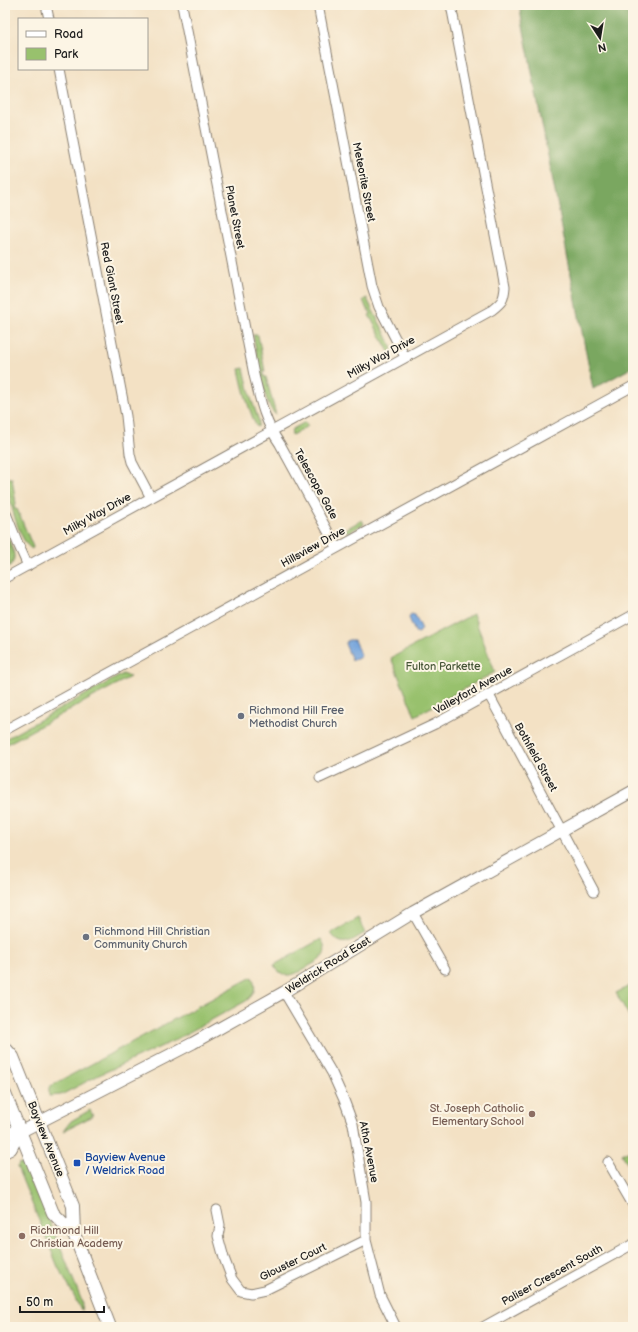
<svg xmlns="http://www.w3.org/2000/svg" width="638" height="1332" font-family="'Balsamiq Sans',sans-serif">
	<rect width="100%" height="100%" fill="#fcf5e5"/>
	<filter id="ink" filterUnits="userSpaceOnUse"><feTurbulence type="fractalNoise" baseFrequency=".025" numOctaves="2"/><feDisplacementMap in="SourceGraphic" scale="8" xChannelSelector="R" yChannelSelector="G"/><feConvolveMatrix kernelMatrix="1 2 1 2 8 2 1 2 1" color-interpolation-filters="sRGB"/></filter>
	<filter id="wash" filterUnits="userSpaceOnUse"><feTurbulence type="fractalNoise" baseFrequency=".012" numOctaves="4" result="noise"/><feDisplacementMap in="SourceGraphic" scale="16" xChannelSelector="R" yChannelSelector="G"/><feGaussianBlur stdDeviation="0.9" result="paint"/><feColorMatrix in="noise" values="0 0 0 0 0 0 0 0 0 0 0 0 0 0 0 0 0 1.4 0 .05"/><feComposite in="paint" operator="in"/></filter>
	<g filter="url(#wash)">
		<rect width="100%" height="100%" fill="#f3e1c4"/>
		<path fill="#98c16d" stroke="#5a6e44" d="M 367,298 C 372,312 392,341 392,352 L 389,352 L 369,315 L 371,314 L 369,310 L 367,310 L 363,300 Z
			M 253,335 L 258,335 L 265,372 L 263,372 L 264,377 L 266,377 L 276,415 C 263,406 257,352 253,335 Z
			M 244,368 L 251,398 L 259,421 L 258,427 L 256,426 C 248,407 243,389 239,369 Z
			M 305,422 L 308,426 L 292,435 L 291,430 Z
			M 7,478 L 12,478 L 16,504 L 14,505 L 15,509 L 17,509 L 33,547 L 32,549 C 18,541 8,495 7,478 Z
			M 362,520 L 364,524 L 349,532 L 344,530 Z
			M 5,532 C 10,543 20,558 9,567 L 8,543 Z
			M 473,614 L 495,672 L 415,716 L 391,658 Z
			M 123,674 L 130,677 L 5,745 L 5,739 Z
			M 358,918 L 365,933 C 352,940 342,950 331,933 Z
			M 321,939 C 324,944 326,948 324,954 C 322,960 314,963 309,966 C 296,974 284,982 274,965 Z
			M 252,977 C 257,988 255,994 246,1001 L 173,1041 L 99,1075 L 61,1095 L 49,1096 L 49,1087 Z
			M 633,984 L 633,1023 L 616,993 Z
			M 90,1110 L 93,1116 L 63,1131 L 71,1121 Z
			M 633,1148 L 633,1174 L 622,1154 Z
			M 20,1163 L 24,1165 L 31,1174 L 81,1299 L 82,1305 L 81,1311 L 73,1294 L 58,1267 L 17,1167 Z"/>
		<path fill="#7aa760" stroke="#4b623e" d="M 519,5 L 626,5 L 633,37 L 633,367 L 593,389 Z"/>
		<path fill="#71a2db" stroke="#465f7c" d="M 411,614 L 415,615 L 422,629 L 419,633 L 415,632 L 409,618 Z
			M 348,640 L 354,640 L 361,656 L 357,659 L 352,660 L 345,644 Z"/>
	</g>
	<g filter="url(#ink)">
		<g fill="none" stroke-linecap="round" stroke-linejoin="round">
			<defs>
				<path id="minor" d="M 46,5 L 49,19
					M 182,5 L 254,375 C 260,400 265,423 280,444 L 337,548
					M 318,5 L 372,286 L 379,307 L 405,357
					M 59,69 L 126,416 L 130,454 L 132,462 L 151,498
					M 5,511 L 19,546 L 28,566
					M 5,578 L 492,310 C 502,302 504,300 505,287 L 451,5
					M 489,695 L 594,891
					M 5,730 L 633,386
					M 320,778 L 435,724 L 633,615
					M 413,913 L 445,969
					M 284,992 L 332,1073 L 344,1100 L 353,1124 L 366,1202 L 366,1240 L 380,1295 L 396,1327
					M 608,1162 L 633,1205
					M 217,1210 L 220,1225 L 218,1236 L 224,1258 L 232,1279 L 241,1291 L 251,1293 L 265,1290 L 366,1240
					M 483,1327 L 633,1244"/>
				<path id="tertiary" d="M 5,1133 L 20,1132 L 193,1043 L 284,992 L 413,913 L 633,791
					M 5,1152 L 11,1149 L 20,1132"/>
				<path id="secondary" d="M 5,1048 L 13,1057 L 73,1206 L 74,1234 L 110,1327
					M 5,1094 L 53,1213 L 74,1234"/>
			</defs>
			<use href="#minor" stroke="#887e70" stroke-width="11"/>
			<use href="#tertiary" stroke="#887e70" stroke-width="13"/>
			<use href="#secondary" stroke="#887e70" stroke-width="14"/>
			<use href="#minor" stroke="#fff" stroke-width="9"/>
			<use href="#tertiary" stroke="#fff" stroke-width="11"/>
			<use href="#secondary" stroke="#fff" stroke-width="12"/>
		</g>
	</g>
	<g fill="#6b7280" stroke="#fcf5e5" stroke-width="1.5">
		<circle cx="241" cy="716" r="4"/>
		<circle cx="86" cy="937" r="4"/>
	</g>
	<g fill="#8d6e63" stroke="#fcf5e5" stroke-width="1.5">
		<circle cx="532" cy="1114" r="4"/>
		<circle cx="22" cy="1236" r="4"/>
	</g>
	<rect fill="#1a4fb4" stroke="#fcf5e5" stroke-width="1.5" x="73" y="1159" width="8" height="8" rx="2"/>
	<g text-anchor="middle" dominant-baseline="central" stroke-width="4" stroke-linejoin="round" paint-order="stroke">
		<g font-size="11" fill="#1c1c1c" stroke="#fcf5e5">
			<text transform="translate(364 182) rotate(79)">Meteorite Street</text>
			<text transform="translate(235 217) rotate(79)">Planet Street</text>
			<text transform="translate(112 283) rotate(79)">Red Giant Street</text>
			<text transform="translate(381 357) rotate(-29)">Milky Way Drive</text>
			<text transform="translate(316 484) rotate(61)">Telescope Gate</text>
			<text transform="translate(97 514) rotate(-29)">Milky Way Drive</text>
			<text transform="translate(313 547) rotate(-29)">Hillsview Drive</text>
			<text transform="translate(473 690) rotate(-29)">Valleyford Avenue</text>
			<text transform="translate(536 757) rotate(61)">Bothfield Street</text>
			<text transform="translate(328 965) rotate(-32)">Weldrick Road East</text>
			<text transform="translate(46 1139) rotate(68)">Bayview Avenue</text>
			<text transform="translate(369 1152) rotate(79)">Atha Avenue</text>
			<text transform="translate(293 1262) rotate(-26)">Glouster Court</text>
			<text transform="translate(552 1275) rotate(-29)">Paliser Crescent South</text>
		</g>
		<g font-size="11" fill="#475638" stroke="#fcf5e5">
			<text x="443" y="666">Fulton Parkette</text>
		</g>
		<g font-size="11" fill="#5b616d" stroke="#fcf5e5" text-anchor="start">
			<text x="249" y="710">Richmond Hill Free<tspan x="249" dy="13">Methodist Church</tspan></text>
			<text x="94" y="931">Richmond Hill Christian<tspan x="94" dy="13">Community Church</tspan></text>
		</g>
		<g font-size="11" fill="#785e54" stroke="#fcf5e5" text-anchor="end">
			<text x="524" y="1108">St. Joseph Catholic<tspan x="524" dy="13">Elementary School</tspan></text>
			<text x="30" y="1230" text-anchor="start">Richmond Hill<tspan x="30" dy="13">Christian Academy</tspan></text>
		</g>
		<g font-size="11" fill="#164399" stroke="#fcf5e5" text-anchor="start">
			<text x="85" y="1157">Bayview Avenue<tspan x="85" dy="13">/ Weldrick Road</tspan></text>
		</g>
	</g>
	<rect width="638" height="1332" fill="none" stroke="#fcf5e5" stroke-width="20"/>
	<rect x="18" y="18" width="130" height="52" fill="#fcf5e5" stroke="#a29e95"/>
	<rect x="26" y="31" width="20" height="6" fill="#ffffff" stroke="#a29e95"/>
	<text x="54" y="38" font-size="12" fill="#1c1c1c">Road</text>
	<rect x="26" y="48" width="20" height="12" fill="#98c16d" stroke="#a29e95"/>
	<text x="54" y="58" font-size="12" fill="#1c1c1c">Park</text>
	<g transform="translate(600 38) rotate(168)" stroke="#fcf5e5" stroke-width="3" paint-order="stroke">
	<path d="M0-3L7 15L0 10L-7 15Z" fill="#1c1c1c"/>
	<text y="-6" font-size="11" font-weight="bold" text-anchor="middle" fill="#1c1c1c">N</text>
	</g>
	<path d="M20 1306v6h84v-6" fill="none" stroke="#1c1c1c" stroke-width="2"/>
	<text x="26" y="1306" font-size="12" fill="#1c1c1c" stroke="#fcf5e5" stroke-width="3" paint-order="stroke">50 m</text>
</svg>
